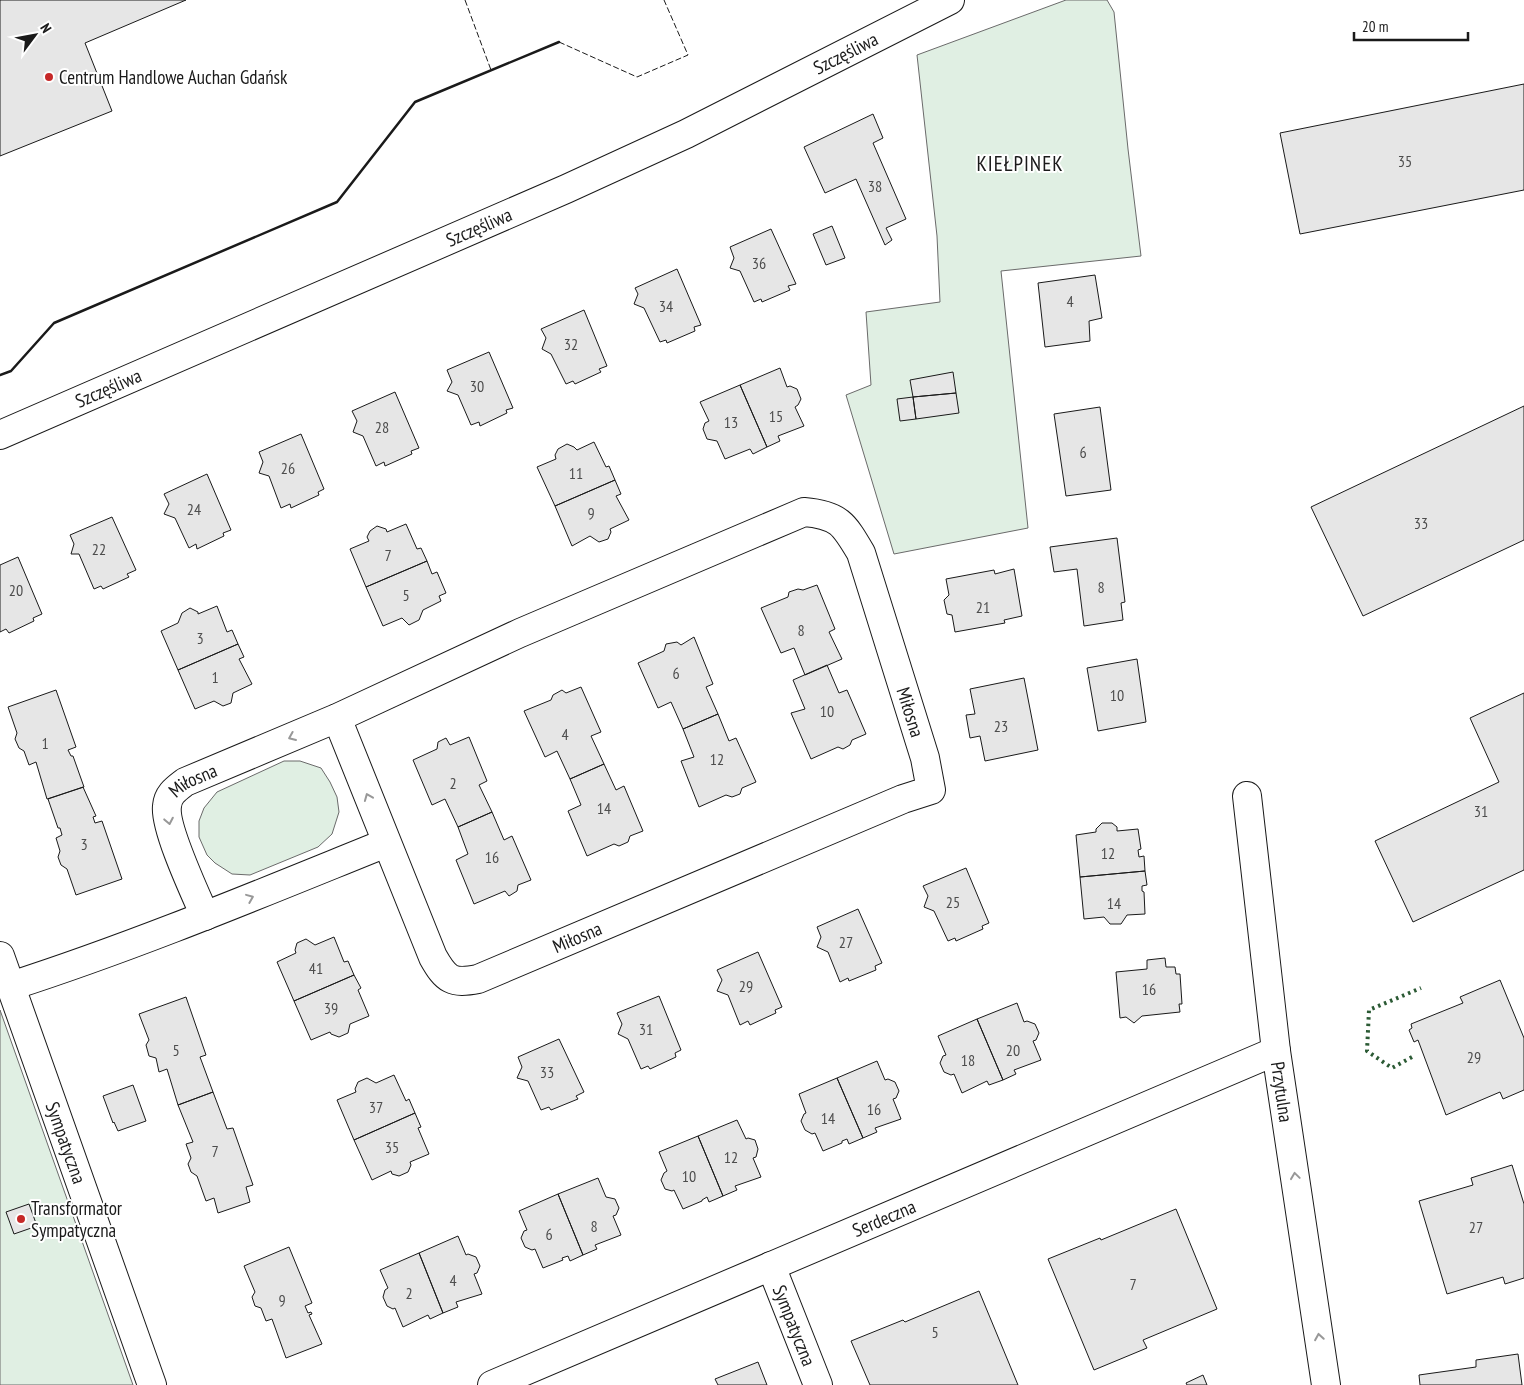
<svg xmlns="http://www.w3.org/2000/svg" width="1524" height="1385" font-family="'PT Sans Narrow',sans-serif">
	<rect width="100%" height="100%" fill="#fff"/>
	<path fill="#e0efe3" stroke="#6a6a6a" d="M 1066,0 L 1107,0 L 1114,12 L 1128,149 L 1141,256 L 1001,271 L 1028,528 L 894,554 L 846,395 L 871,385 L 866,312 L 940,302 L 937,236 L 917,55 Z
		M 284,761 L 300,761 L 321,768 L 330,782 L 337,797 L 339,812 L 332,834 L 318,847 L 250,875 L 232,874 L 215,863 L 207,855 L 199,837 L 199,821 L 204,808 L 217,792 Z
		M 0,1010 L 133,1385 L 0,1385 Z"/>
	<path fill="#e6e6e6" stroke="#1a1a1a" d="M 0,0 L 186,0 L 85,43 L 112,111 L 0,156 Z
		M 1524,84 L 1524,190 L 1300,234 L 1280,133 Z
		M 873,114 L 883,138 L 873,143 L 906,219 L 886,228 L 892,240 L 885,245 L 856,179 L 825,193 L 804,147 Z
		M 832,226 L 845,258 L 826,265 L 813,234 Z
		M 771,229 L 796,284 L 788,286 L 790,290 L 762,302 L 761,299 L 754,302 L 740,271 L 730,268 L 734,258 L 730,247 Z
		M 677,269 L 701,325 L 694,327 L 695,331 L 667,343 L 666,340 L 660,342 L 644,308 L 634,304 L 638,294 L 635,288 Z
		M 1095,275 L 1102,318 L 1089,321 L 1090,341 L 1045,347 L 1038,283 Z
		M 584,310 L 607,366 L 599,369 L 601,372 L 575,384 L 573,381 L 566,384 L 551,354 L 542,349 L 546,338 L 541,329 Z
		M 489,352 L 513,408 L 506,410 L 507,413 L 480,426 L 479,422 L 471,425 L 458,395 L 447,391 L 452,382 L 447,370 Z
		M 780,368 L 787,387 L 790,386 L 797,389 L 801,399 L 798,405 L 795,407 L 804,426 L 778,436 L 780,441 L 767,447 L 740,385 Z
		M 953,372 L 956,393 L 913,397 L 910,380 Z
		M 740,385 L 767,447 L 753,454 L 750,449 L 725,459 L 717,441 L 707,439 L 703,429 L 705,423 L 709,421 L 700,402 Z
		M 395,392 L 419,448 L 411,451 L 412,454 L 385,466 L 384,462 L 376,466 L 363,436 L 353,432 L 357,421 L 352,411 Z
		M 956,393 L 959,413 L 916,419 L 913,397 Z
		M 913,397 L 916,419 L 900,421 L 897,399 Z
		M 1524,406 L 1524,540 L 1363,616 L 1311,507 Z
		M 1100,407 L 1111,490 L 1066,496 L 1054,414 Z
		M 301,434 L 324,489 L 318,492 L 319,495 L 291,508 L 290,504 L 281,508 L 269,476 L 259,473 L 263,462 L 259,452 Z
		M 594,442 L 606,467 L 609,466 L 615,480 L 555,506 L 537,467 L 556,459 L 555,455 L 558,449 L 567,444 L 574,447 L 577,450 Z
		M 207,474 L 231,530 L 223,533 L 224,536 L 197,549 L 196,544 L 189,548 L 175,518 L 164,514 L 169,504 L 164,494 Z
		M 615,480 L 621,494 L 616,496 L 629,520 L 610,529 L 611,532 L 608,539 L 599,542 L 590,536 L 572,546 L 555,506 Z
		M 112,517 L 136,570 L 127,574 L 129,577 L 103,589 L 101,586 L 94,589 L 79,554 L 71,554 L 74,544 L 70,535 Z
		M 406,524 L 417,549 L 421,548 L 427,561 L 366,587 L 350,549 L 369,541 L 367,537 L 370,531 L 377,526 L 386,529 L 387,532 Z
		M 1117,538 L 1125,602 L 1121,603 L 1123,620 L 1084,626 L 1077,569 L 1054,572 L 1050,547 Z
		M 18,557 L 42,614 L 33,618 L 34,621 L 9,633 L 6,629 L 0,632 L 0,565 Z
		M 427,561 L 432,574 L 437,572 L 446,593 L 439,596 L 441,601 L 423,610 L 419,620 L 409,625 L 402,618 L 383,626 L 366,587 Z
		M 1014,569 L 1022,616 L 1004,620 L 1005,623 L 955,632 L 952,615 L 947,614 L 944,600 L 949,595 L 946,579 L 994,570 L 995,574 Z
		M 817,585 L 835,629 L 829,632 L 842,659 L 805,675 L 794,648 L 781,653 L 761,608 L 788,597 L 789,592 L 798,589 L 803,590 Z
		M 217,606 L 227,632 L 232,630 L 238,644 L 178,670 L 161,631 L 178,623 L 182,613 L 190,608 L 198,612 L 198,614 Z
		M 694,637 L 713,684 L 706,687 L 718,714 L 683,729 L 671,702 L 658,708 L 638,663 L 664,651 L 666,644 L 677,642 L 681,645 Z
		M 238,644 L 244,657 L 239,659 L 252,684 L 233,693 L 231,703 L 223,706 L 214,701 L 195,709 L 178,670 Z
		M 1137,659 L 1146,722 L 1098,731 L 1087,668 Z
		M 827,665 L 839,693 L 847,690 L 866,734 L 852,740 L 850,745 L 843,749 L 838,747 L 811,759 L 791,713 L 805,709 L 793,680 Z
		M 1024,678 L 1038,750 L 985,761 L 980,736 L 970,738 L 966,715 L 975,714 L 970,689 Z
		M 581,687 L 601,732 L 591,736 L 604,764 L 570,779 L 557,751 L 545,757 L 524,711 L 551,700 L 553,695 L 562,690 L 566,693 Z
		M 56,690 L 76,747 L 68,750 L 71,756 L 73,756 L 84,787 L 47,799 L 36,762 L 29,765 L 24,751 L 19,748 L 15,739 L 17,733 L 8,707 Z
		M 1524,693 L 1524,870 L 1413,922 L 1375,841 L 1499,782 L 1470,718 Z
		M 718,714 L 729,741 L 736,738 L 756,782 L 742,788 L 740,794 L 732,797 L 726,795 L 699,807 L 681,761 L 694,757 L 683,729 Z
		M 469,737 L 487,781 L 479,785 L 492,812 L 458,827 L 445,799 L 432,805 L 413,760 L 437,749 L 438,742 L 446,738 L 450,745 Z
		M 604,764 L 616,790 L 624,786 L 643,831 L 630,836 L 628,842 L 619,846 L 614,844 L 587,856 L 568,811 L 581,805 L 570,779 Z
		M 83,787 L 96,816 L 93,817 L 95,823 L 102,821 L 122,879 L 76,895 L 67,869 L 61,865 L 58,857 L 60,851 L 56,838 L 62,835 L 60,828 L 58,828 L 48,799 Z
		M 492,812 L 504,840 L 512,836 L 531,880 L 518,885 L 517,891 L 509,896 L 505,891 L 474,904 L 456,860 L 468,854 L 458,827 Z
		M 1102,823 L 1112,823 L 1117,827 L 1117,831 L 1138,829 L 1141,849 L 1138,850 L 1139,857 L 1144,856 L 1145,871 L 1080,877 L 1076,835 L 1096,832 L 1096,829 Z
		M 966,868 L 989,923 L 982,926 L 983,929 L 956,941 L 955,938 L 948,941 L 934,911 L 924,907 L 928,896 L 923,886 Z
		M 1145,871 L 1147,885 L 1142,886 L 1142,891 L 1144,892 L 1145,914 L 1127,915 L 1121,924 L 1110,924 L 1104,917 L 1084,919 L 1080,877 Z
		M 858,909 L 882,963 L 875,966 L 876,970 L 849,981 L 848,978 L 840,982 L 828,952 L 817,947 L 821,937 L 817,927 Z
		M 334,937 L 344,962 L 348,961 L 354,975 L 294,1001 L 277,962 L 296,953 L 295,950 L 297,943 L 306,939 L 315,945 Z
		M 758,952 L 782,1007 L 775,1010 L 776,1013 L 750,1025 L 748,1021 L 740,1025 L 728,995 L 717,991 L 722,980 L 717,970 Z
		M 1165,958 L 1166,967 L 1175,967 L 1176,974 L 1180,974 L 1182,1004 L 1179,1004 L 1180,1012 L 1142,1016 L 1134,1023 L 1126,1017 L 1120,1018 L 1116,972 L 1147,969 L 1147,960 Z
		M 354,975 L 361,988 L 358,990 L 369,1016 L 350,1024 L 348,1033 L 339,1037 L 331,1034 L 330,1032 L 311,1040 L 294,1001 Z
		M 1500,980 L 1524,1038 L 1524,1090 L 1503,1099 L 1500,1092 L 1446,1115 L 1418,1040 L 1414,1042 L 1409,1030 L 1412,1028 L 1411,1024 L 1463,1003 L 1460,997 Z
		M 659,996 L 681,1050 L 675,1053 L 676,1057 L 650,1069 L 648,1066 L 641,1069 L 628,1039 L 618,1034 L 622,1024 L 617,1013 Z
		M 186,997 L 206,1055 L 200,1057 L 213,1092 L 178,1105 L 167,1069 L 159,1072 L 156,1058 L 149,1056 L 146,1045 L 149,1040 L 139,1014 Z
		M 1017,1003 L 1024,1022 L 1027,1021 L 1035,1024 L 1039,1033 L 1036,1040 L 1033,1041 L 1041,1060 L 1014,1070 L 1016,1074 L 1003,1080 L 977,1019 Z
		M 977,1019 L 1003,1080 L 989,1085 L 987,1081 L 962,1093 L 954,1074 L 951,1075 L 944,1072 L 940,1063 L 943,1056 L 946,1055 L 938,1036 Z
		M 559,1039 L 584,1092 L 576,1096 L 578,1099 L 551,1110 L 549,1107 L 541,1110 L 528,1081 L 517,1078 L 522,1067 L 518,1057 Z
		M 877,1061 L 885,1080 L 888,1079 L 895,1082 L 899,1091 L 896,1098 L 893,1099 L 901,1119 L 875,1128 L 877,1132 L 863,1138 L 837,1078 Z
		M 394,1075 L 406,1101 L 409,1099 L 415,1113 L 354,1140 L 337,1100 L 356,1092 L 355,1089 L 358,1082 L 367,1078 L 376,1083 Z
		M 837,1078 L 863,1138 L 849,1144 L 847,1139 L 842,1141 L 842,1143 L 823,1151 L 815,1133 L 812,1134 L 805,1130 L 801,1121 L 804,1114 L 806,1113 L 799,1094 Z
		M 133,1085 L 146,1121 L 118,1131 L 114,1122 L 113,1123 L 103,1096 Z
		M 213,1092 L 227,1129 L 233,1128 L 253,1185 L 246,1187 L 250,1202 L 218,1213 L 214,1198 L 206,1201 L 197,1176 L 191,1172 L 188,1164 L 191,1158 L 186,1144 L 193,1142 L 178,1105 Z
		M 415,1113 L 421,1127 L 418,1128 L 429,1154 L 410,1162 L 411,1165 L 408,1172 L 399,1176 L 392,1174 L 391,1171 L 372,1180 L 354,1140 Z
		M 737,1120 L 746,1139 L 748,1138 L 755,1140 L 758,1149 L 756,1157 L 753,1158 L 761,1177 L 735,1186 L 737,1190 L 723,1196 L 698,1136 Z
		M 698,1136 L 723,1196 L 709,1202 L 707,1197 L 702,1200 L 702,1201 L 683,1209 L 674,1190 L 672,1191 L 665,1189 L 661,1180 L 664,1173 L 667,1171 L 659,1152 Z
		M 1512,1165 L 1524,1204 L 1524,1278 L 1505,1284 L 1503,1277 L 1447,1294 L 1419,1201 L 1473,1185 L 1471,1178 Z
		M 598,1178 L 606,1197 L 615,1199 L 619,1208 L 616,1215 L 613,1216 L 621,1235 L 595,1245 L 597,1249 L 583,1255 L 558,1194 Z
		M 558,1194 L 583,1255 L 570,1261 L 568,1256 L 562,1258 L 563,1260 L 543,1268 L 535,1249 L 532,1250 L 525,1247 L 521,1238 L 524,1231 L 527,1230 L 519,1211 Z
		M 29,1204 L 37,1226 L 14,1234 L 6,1212 Z
		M 1176,1209 L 1217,1309 L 1143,1340 L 1147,1348 L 1094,1370 L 1048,1259 L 1100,1238 L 1101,1240 Z
		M 458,1236 L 466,1255 L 468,1254 L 476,1257 L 480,1266 L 477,1273 L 474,1274 L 482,1294 L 456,1302 L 458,1307 L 443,1313 L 419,1253 Z
		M 289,1247 L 312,1303 L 305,1306 L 308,1313 L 311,1312 L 312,1314 L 309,1315 L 322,1344 L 286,1358 L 272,1319 L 266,1321 L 261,1308 L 255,1306 L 252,1297 L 255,1292 L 244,1266 Z
		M 419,1253 L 443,1313 L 430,1319 L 428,1315 L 403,1327 L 395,1308 L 393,1309 L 387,1306 L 383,1297 L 385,1290 L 388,1288 L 380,1270 Z
		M 979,1291 L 1018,1385 L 870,1385 L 851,1341 L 903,1320 L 905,1322 Z
		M 1518,1354 L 1522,1385 L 1420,1385 L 1419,1375 L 1476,1367 L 1476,1360 Z
		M 758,1362 L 767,1385 L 718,1385 L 715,1379 Z
		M 1203,1375 L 1207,1385 L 1187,1385 L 1186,1383 Z"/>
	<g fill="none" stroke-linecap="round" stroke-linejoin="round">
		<defs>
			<g id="minor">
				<path id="s1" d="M 0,435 L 566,189 L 686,134 L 950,0"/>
				<path id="s2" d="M 1247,796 L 1276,1051 L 1326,1385"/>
				<path id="s3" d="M 205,916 C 195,893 164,827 167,806 C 168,794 176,789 185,782 L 337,718 L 520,633 L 804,512 C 839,515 844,524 861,553 L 925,758 L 931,790 L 903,799 L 478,979 C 452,984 446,980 433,957 L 337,718"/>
				<path id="s4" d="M 0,956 L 152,1385"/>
				<path d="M 11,986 C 138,945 262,893 386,843"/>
				<path id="s5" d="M 771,1266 L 818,1385"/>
				<path id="s6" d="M 492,1385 L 1276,1051"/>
			</g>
		</defs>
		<use href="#minor" stroke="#1a1a1a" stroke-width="30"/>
		<use href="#minor" stroke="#fff" stroke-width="28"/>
		<path stroke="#2b5a34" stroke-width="4" stroke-dasharray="2.5 4" stroke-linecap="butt" d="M 1412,1057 L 1392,1068 L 1367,1051 L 1369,1010 L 1421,988"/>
		<path stroke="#1a1a1a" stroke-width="1" stroke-dasharray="6 2.5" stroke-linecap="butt" d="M 465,0 L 491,70
			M 559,42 L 637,77 L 688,55 L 664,0"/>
		<path stroke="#1a1a1a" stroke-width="2.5" d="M 0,375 L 11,371 L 54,323 L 337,202 L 415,102 L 559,42"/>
	</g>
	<defs><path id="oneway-chevron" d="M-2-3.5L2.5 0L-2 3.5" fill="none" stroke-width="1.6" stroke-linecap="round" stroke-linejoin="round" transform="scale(1.25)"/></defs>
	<g stroke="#989898">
		<use href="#oneway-chevron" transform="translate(292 737) rotate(157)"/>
		<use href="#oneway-chevron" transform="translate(368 797) rotate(-112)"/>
		<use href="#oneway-chevron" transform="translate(169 821) rotate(79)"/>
		<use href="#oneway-chevron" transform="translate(250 898) rotate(-22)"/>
		<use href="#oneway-chevron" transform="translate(1295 1176) rotate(-98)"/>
		<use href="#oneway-chevron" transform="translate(1319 1337) rotate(-99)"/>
	</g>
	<g fill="#c62828" stroke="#fff" stroke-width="2">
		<circle cx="49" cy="77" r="5"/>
		<circle cx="21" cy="1219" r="5"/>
	</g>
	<g text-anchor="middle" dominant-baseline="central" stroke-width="4" stroke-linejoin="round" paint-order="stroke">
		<g font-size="16" fill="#4d4d4d">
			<text x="1405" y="161">35</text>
			<text x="875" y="186">38</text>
			<text x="759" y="263">36</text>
			<text x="1070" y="301">4</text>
			<text x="666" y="306">34</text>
			<text x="571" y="344">32</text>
			<text x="477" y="386">30</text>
			<text x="776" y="416">15</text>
			<text x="731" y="422">13</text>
			<text x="382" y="427">28</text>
			<text x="1083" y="452">6</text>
			<text x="288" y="468">26</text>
			<text x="576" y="473">11</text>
			<text x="194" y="509">24</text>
			<text x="591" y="513">9</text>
			<text x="1421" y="523">33</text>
			<text x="99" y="549">22</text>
			<text x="388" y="555">7</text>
			<text x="1101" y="587">8</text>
			<text x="16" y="590">20</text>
			<text x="406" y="595">5</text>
			<text x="983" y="607">21</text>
			<text x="801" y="630">8</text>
			<text x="200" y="638">3</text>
			<text x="676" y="673">6</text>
			<text x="215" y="677">1</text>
			<text x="1117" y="695">10</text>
			<text x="827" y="711">10</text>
			<text x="1001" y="726">23</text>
			<text x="565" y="734">4</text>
			<text x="45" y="743">1</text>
			<text x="717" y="759">12</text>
			<text x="453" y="783">2</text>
			<text x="604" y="808">14</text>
			<text x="1481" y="811">31</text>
			<text x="84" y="844">3</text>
			<text x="1108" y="853">12</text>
			<text x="492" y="857">16</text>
			<text x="953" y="902">25</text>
			<text x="1114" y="903">14</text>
			<text x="846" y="942">27</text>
			<text x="316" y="968">41</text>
			<text x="746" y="986">29</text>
			<text x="1149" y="989">16</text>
			<text x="331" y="1008">39</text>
			<text x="646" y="1029">31</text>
			<text x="176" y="1050">5</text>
			<text x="1013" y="1050">20</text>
			<text x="1474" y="1057">29</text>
			<text x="968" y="1060">18</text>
			<text x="547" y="1072">33</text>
			<text x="376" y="1107">37</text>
			<text x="874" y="1109">16</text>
			<text x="828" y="1118">14</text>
			<text x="392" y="1147">35</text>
			<text x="215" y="1151">7</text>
			<text x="731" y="1157">12</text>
			<text x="689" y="1176">10</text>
			<text x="594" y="1226">8</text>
			<text x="1476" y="1227">27</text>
			<text x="549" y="1234">6</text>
			<text x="453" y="1280">4</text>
			<text x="1133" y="1284">7</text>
			<text x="409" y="1293">2</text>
			<text x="282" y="1300">9</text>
			<text x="935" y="1332">5</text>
		</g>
		<g font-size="19" fill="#1a1a1a" stroke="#fff">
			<text stroke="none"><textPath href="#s1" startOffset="928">Szczęśliwa</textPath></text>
			<text stroke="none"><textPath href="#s1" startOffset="522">Szczęśliwa</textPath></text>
			<text stroke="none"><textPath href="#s1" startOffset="118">Szczęśliwa</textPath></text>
			<text stroke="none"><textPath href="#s3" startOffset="1065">Miłosna</textPath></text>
			<text stroke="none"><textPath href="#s3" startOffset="156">Miłosna</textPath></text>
			<text transform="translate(577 937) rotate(-23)">Miłosna</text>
			<text stroke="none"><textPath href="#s2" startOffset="298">Przytulna</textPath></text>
			<text stroke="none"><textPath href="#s4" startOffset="198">Sympatyczna</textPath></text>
			<text stroke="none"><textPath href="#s6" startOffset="426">Serdeczna</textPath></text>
			<text stroke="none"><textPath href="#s5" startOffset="64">Sympatyczna</textPath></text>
		</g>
		<g font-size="19" fill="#1a1a1a" stroke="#fff" text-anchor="start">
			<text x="59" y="77">Centrum Handlowe Auchan Gdańsk</text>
			<text x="31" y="1208">Transformator<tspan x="31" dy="22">Sympatyczna</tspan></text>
		</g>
		<g font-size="21" letter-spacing="1" fill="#1a1a1a" stroke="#fff">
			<text x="1020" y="163">KIEŁPINEK</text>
		</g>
	</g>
	<g transform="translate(35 35) rotate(58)" stroke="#ffffff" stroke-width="4" paint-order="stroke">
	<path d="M0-4L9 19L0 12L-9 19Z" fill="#1a1a1a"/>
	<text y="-8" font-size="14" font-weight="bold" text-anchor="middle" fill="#1a1a1a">N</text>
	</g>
	<path d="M1354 32v8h114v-8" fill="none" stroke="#1a1a1a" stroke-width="2.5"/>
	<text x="1362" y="32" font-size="15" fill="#1a1a1a" stroke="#ffffff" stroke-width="4" paint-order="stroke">20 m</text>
</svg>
